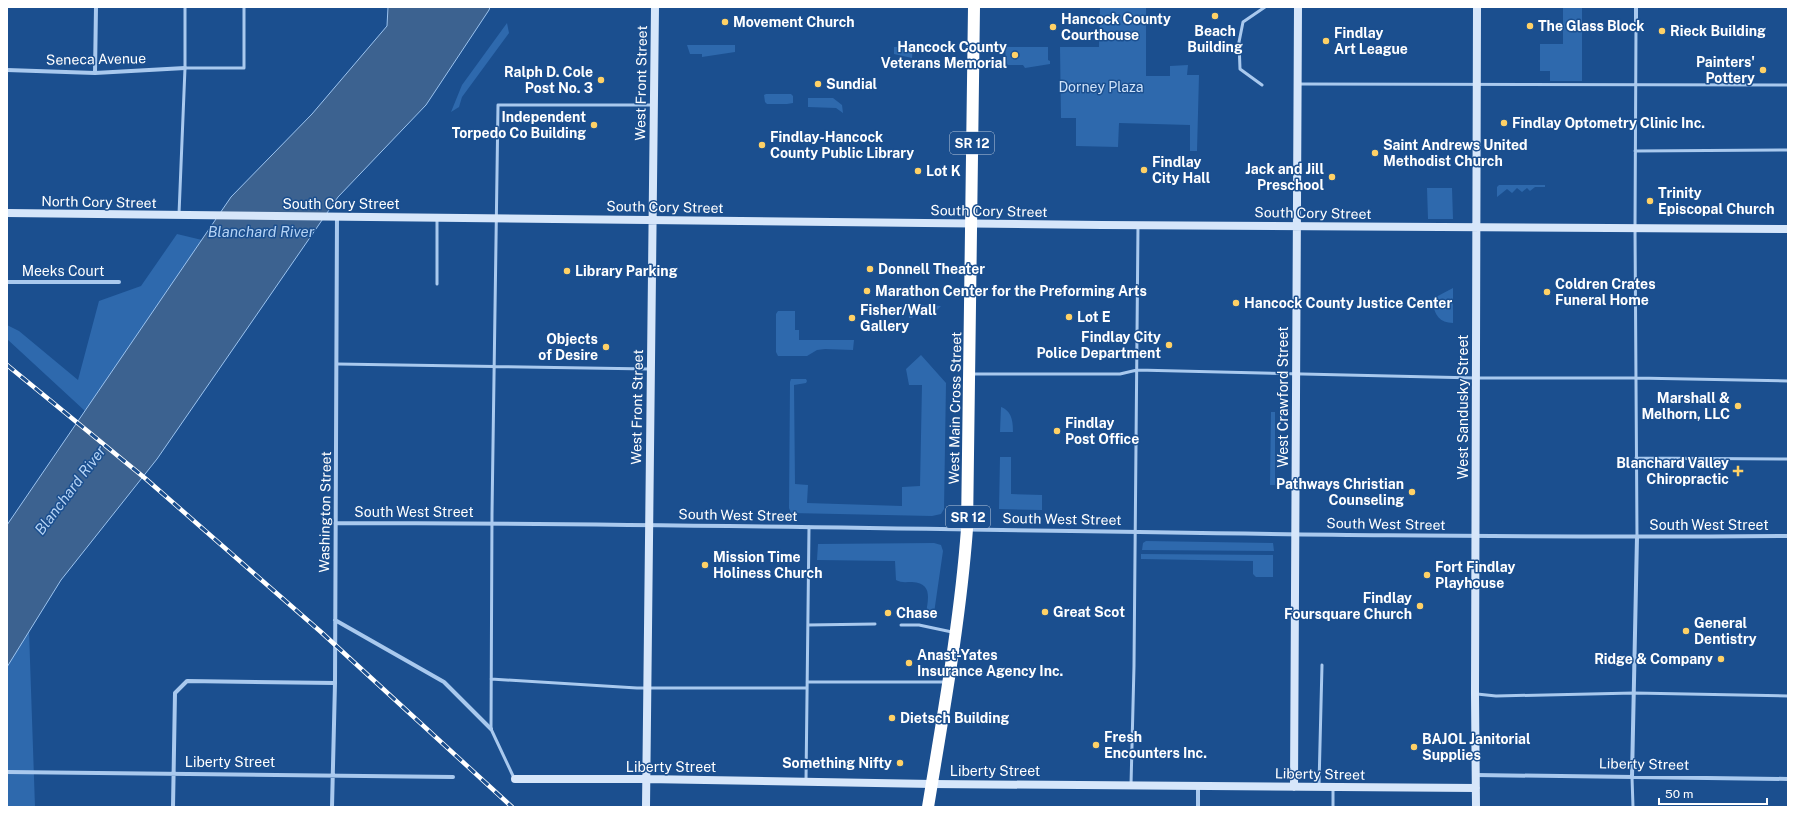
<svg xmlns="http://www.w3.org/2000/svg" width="1795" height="814" font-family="'Public Sans',sans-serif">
	<rect width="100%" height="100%" fill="#1b4f8f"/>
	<path fill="#2e69ad" d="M 1100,7 L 1146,7 L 1146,76 L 1170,76 L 1170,66 L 1188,65 L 1187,75 L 1199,75 L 1197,151 L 1190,151 L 1190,125 L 1119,123 L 1118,147 L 1076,146 L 1076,118 L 1061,118 L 1060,47 L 1099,47 Z
		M 1563,7 L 1582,7 L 1582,81 L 1550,81 L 1550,71 L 1540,71 L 1540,44 L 1563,44 Z
		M 507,23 L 509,33 L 462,97 L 459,107 L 451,112 L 462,85 Z
		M 687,45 L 735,45 L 735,52 L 702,57 L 702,54 L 690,54 Z
		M 913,46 L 912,58 L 894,54 L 894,47 Z
		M 1005,47 L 1048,47 L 1048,60 L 1050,61 L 1050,64 L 1025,68 L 1023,65 L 1008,65 L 1006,62 Z
		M 766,94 L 791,94 L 793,96 L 793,103 L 787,104 L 767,104 L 765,102 L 764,95 Z
		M 808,98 L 833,98 L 842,105 L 843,113 L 836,108 L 808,107 Z
		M 1499,185 L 1545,185 L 1545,187 L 1535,187 L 1530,191 L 1527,188 L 1522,192 L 1517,188 L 1512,193 L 1507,189 L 1497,197 L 1497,187 Z
		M 1427,188 L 1452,188 L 1453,219 L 1428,219 Z
		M 177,234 L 202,240 L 85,411 L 7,339 L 7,325 L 19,331 L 78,380 L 99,301 L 141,286 Z
		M 1453,288 L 1453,323 C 1438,323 1432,312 1434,298 Z
		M 909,304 L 941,306 L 933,314 C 924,308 918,309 912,318 L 909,318 Z
		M 778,311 L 795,311 L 795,330 L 799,330 L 799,340 L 854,340 L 853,350 L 825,349 L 817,350 L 807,356 L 778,356 L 776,352 L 776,314 Z
		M 921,355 L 946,383 L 944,509 L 941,514 L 932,516 L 791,513 L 789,508 L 790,382 L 791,379 L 806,379 L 807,381 L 806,383 L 794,385 L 795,484 L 808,485 L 807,503 L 902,506 L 902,487 L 920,486 L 922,385 L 909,385 L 906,369 Z
		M 1001,407 C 1012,411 1013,422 1013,432 L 1000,432 Z
		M 1271,412 L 1275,412 L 1275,485 L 1270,485 Z
		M 1000,457 L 1011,457 L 1011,494 L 1042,495 L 1042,510 L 999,509 Z
		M 1146,541 L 1273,543 L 1274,551 L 1142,550 L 1143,543 Z
		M 934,543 L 941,545 L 943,551 L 933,620 L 926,614 C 928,599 933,583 912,582 C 906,582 901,583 896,580 L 895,561 L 817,560 L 818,544 Z
		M 1141,554 L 1273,555 L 1273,577 L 1256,577 L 1253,574 L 1253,561 L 1141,559 Z
		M 7,592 L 29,631 L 35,807 L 7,807 Z"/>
	<path fill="#3c6290" stroke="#9cc4f0" d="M 388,7 L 490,7 L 489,10 L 426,105 L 338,197 L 157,459 L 61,580 L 7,667 L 7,525 L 231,197 L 312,114 L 387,26 Z"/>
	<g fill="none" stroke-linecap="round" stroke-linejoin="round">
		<path stroke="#a9c9ee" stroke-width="3" d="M 1636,27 L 1635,228 L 1637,537
			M 185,68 L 244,68 L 244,7
			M 1298,84 L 1788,85
			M 1262,85 L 1240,69 L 1239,42 L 1243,22 L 1265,7
			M 1635,151 L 1788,150
			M 179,214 L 185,68 L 185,7
			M 437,219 L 437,284
			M 337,364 L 649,369
			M 972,374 L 1120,374 L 1137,370 L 1476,378 L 1636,378 L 1788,381
			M 1636,458 L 1788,459
			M 808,625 L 875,624
			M 901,625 L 919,625 L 952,632
			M 491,679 L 637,688 L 807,688
			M 807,682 L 946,682
			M 1477,694 L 1496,696 L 1634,693 L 1788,696
			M 1632,777 L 1633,807
			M 514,778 L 491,729 L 492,514 L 498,105 L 652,105
			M 806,781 L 809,527
			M 1131,785 L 1134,666 L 1138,225
			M 1319,785 L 1322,665
			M 1333,787 L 1333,807"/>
		<path stroke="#a9c9ee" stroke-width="4" d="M 1636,27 L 1636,7
			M 7,70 L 95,73 L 185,68
			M 95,73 L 96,7
			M 7,282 L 119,282
			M 335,523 C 819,523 1304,540 1788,536
			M 335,620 L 444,682 L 491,729
			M 7,772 L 453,777
			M 1476,775 L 1788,779
			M 1632,777 L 1637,537
			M 173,807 L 175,693 L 187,681 L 335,683
			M 332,807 L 335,683 L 337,216
			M 1198,807 L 1198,786"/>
		<path stroke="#d6e6fa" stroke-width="8" d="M 7,213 L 1102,225 L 1788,229
			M 515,779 L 646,779 L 932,784 L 1476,788
			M 1294,787 L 1298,7
			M 646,807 L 655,7
			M 1476,807 L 1475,694 L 1477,7"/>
		<path stroke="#fff" stroke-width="12" d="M 928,807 C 943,715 960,622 967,529 L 974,7"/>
		<defs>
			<path id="rail" d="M 7,365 L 146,479 L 321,632 L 512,807"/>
		</defs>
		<use href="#rail" stroke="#fff" stroke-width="4.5"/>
		<use href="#rail" stroke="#1b4f8f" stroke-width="3" stroke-dasharray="9" stroke-linecap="butt"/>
	</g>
	<g fill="#ffd166" stroke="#1b4f8f" stroke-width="1.5">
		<circle cx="1215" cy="16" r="4"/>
		<circle cx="725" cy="22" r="4"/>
		<circle cx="1530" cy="26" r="4"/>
		<circle cx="1053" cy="27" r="4"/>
		<circle cx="1662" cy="31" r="4"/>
		<circle cx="1326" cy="41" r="4"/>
		<circle cx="1015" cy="55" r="4"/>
		<circle cx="1763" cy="70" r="4"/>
		<circle cx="601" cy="80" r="4"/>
		<circle cx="818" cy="84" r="4"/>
		<circle cx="1504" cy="123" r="4"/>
		<circle cx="594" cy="125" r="4"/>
		<circle cx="762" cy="145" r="4"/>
		<circle cx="1375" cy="153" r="4"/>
		<circle cx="1144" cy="170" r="4"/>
		<circle cx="918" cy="171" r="4"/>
		<circle cx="1332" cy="177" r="4"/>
		<circle cx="1650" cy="201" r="4"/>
		<circle cx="870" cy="269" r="4"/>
		<circle cx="567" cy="271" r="4"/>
		<circle cx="867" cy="291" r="4"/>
		<circle cx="1547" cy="292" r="4"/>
		<circle cx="1236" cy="303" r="4"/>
		<circle cx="1069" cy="317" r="4"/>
		<circle cx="852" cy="318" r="4"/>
		<circle cx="1169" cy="345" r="4"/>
		<circle cx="606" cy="347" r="4"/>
		<circle cx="1738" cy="406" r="4"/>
		<circle cx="1057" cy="431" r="4"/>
		<path d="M1736 465h4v4h4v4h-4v4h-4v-4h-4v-4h4z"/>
		<circle cx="1412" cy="492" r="4"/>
		<circle cx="705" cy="565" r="4"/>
		<circle cx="1427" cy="575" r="4"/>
		<circle cx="1420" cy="606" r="4"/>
		<circle cx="1045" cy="612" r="4"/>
		<circle cx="888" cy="613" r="4"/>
		<circle cx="1686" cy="631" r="4"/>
		<circle cx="1721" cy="659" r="4"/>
		<circle cx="909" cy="663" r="4"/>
		<circle cx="892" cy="718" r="4"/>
		<circle cx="1096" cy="745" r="4"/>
		<circle cx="1414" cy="747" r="4"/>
		<circle cx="900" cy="763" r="4"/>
	</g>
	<g text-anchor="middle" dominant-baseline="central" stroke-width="3" stroke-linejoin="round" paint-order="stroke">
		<g fill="#1b4f8f" stroke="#bbcadd" stroke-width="1">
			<rect x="950" y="132" width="44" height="22" rx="3"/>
			<rect x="946" y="506" width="44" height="22" rx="3"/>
		</g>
		<g font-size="13" font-weight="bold" fill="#fff">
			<text x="972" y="143">SR 12</text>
			<text x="968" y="517">SR 12</text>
		</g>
		<g font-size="14" font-weight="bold" fill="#fff" stroke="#1b4f8f" text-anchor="start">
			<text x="1061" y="19">Hancock County<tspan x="1061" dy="16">Courthouse</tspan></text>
			<text x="733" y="22">Movement Church</text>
			<text x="1538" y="26">The Glass Block</text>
			<text x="1215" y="31" text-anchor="middle">Beach<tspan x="1215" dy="16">Building</tspan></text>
			<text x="1670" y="31">Rieck Building</text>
			<text x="1334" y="33">Findlay<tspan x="1334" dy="16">Art League</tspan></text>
			<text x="1007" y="47" text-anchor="end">Hancock County<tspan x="1007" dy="16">Veterans Memorial</tspan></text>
			<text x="1755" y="62" text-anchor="end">Painters'<tspan x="1755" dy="16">Pottery</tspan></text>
			<text x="593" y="72" text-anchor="end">Ralph D. Cole<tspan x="593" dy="16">Post No. 3</tspan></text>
			<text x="826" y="84">Sundial</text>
			<text x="586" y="117" text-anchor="end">Independent<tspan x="586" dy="16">Torpedo Co Building</tspan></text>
			<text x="1512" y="123">Findlay Optometry Clinic Inc.</text>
			<text x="770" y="137">Findlay-Hancock<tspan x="770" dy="16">County Public Library</tspan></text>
			<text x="1383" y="145">Saint Andrews United<tspan x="1383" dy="16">Methodist Church</tspan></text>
			<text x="1152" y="162">Findlay<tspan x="1152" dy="16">City Hall</tspan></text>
			<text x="1324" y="169" text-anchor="end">Jack and Jill<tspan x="1324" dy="16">Preschool</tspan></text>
			<text x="926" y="171">Lot K</text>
			<text x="1658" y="193">Trinity<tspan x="1658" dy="16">Episcopal Church</tspan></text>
			<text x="878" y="269">Donnell Theater</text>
			<text x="575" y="271">Library Parking</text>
			<text x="1555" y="284">Coldren Crates<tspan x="1555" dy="16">Funeral Home</tspan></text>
			<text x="875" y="291">Marathon Center for the Preforming Arts</text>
			<text x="1244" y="303">Hancock County Justice Center</text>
			<text x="860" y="310">Fisher/Wall<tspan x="860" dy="16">Gallery</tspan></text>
			<text x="1077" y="317">Lot E</text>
			<text x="1161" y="337" text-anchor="end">Findlay City<tspan x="1161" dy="16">Police Department</tspan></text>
			<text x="598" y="339" text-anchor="end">Objects<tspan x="598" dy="16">of Desire</tspan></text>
			<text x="1730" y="398" text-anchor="end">Marshall &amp;<tspan x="1730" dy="16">Melhorn, LLC</tspan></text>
			<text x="1065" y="423">Findlay<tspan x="1065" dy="16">Post Office</tspan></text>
			<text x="1729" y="463" text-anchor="end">Blanchard Valley<tspan x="1729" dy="16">Chiropractic</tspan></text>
			<text x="1404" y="484" text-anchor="end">Pathways Christian<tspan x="1404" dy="16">Counseling</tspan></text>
			<text x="713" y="557">Mission Time<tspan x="713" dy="16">Holiness Church</tspan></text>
			<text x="1435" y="567">Fort Findlay<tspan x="1435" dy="16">Playhouse</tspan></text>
			<text x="1412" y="598" text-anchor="end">Findlay<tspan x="1412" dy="16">Foursquare Church</tspan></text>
			<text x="1053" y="612">Great Scot</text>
			<text x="896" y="613">Chase</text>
			<text x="1694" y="623">General<tspan x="1694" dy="16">Dentistry</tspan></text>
			<text x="917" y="655">Anast-Yates<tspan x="917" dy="16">Insurance Agency Inc.</tspan></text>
			<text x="1713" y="659" text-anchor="end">Ridge &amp; Company</text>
			<text x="900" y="718">Dietsch Building</text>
			<text x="1104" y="737">Fresh<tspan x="1104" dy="16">Encounters Inc.</tspan></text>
			<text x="1422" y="739">BAJOL Janitorial<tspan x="1422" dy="16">Supplies</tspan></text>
			<text x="892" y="763" text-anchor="end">Something Nifty</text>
		</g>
		<g font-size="14" fill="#fff" stroke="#1b4f8f">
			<text transform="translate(96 59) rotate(-1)">Seneca Avenue</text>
			<text transform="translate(641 83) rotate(-89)">West Front Street</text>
			<text transform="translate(99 202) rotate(1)">North Cory Street</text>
			<text x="341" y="204">South Cory Street</text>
			<text transform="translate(665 207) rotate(1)">South Cory Street</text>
			<text transform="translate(989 211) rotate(1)">South Cory Street</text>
			<text transform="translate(1313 213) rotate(1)">South Cory Street</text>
			<text x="63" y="271">Meeks Court</text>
			<text transform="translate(1283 397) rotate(-90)">West Crawford Street</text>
			<text transform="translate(637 407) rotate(-89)">West Front Street</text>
			<text transform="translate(1463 407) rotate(-90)">West Sandusky Street</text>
			<text transform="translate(955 408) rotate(-89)">West Main Cross Street</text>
			<text transform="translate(325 512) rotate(-89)">Washington Street</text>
			<text x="414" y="512">South West Street</text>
			<text transform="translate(738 515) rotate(1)">South West Street</text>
			<text transform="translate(1062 519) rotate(1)">South West Street</text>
			<text transform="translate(1386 524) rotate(1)">South West Street</text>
			<text x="1709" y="525">South West Street</text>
			<text x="230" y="762">Liberty Street</text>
			<text transform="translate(1644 764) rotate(1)">Liberty Street</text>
			<text x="671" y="767">Liberty Street</text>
			<text x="995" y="771">Liberty Street</text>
			<text transform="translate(1320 774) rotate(1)">Liberty Street</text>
		</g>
		<g font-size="14" fill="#cfe3fa" stroke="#1b4f8f">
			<text x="1101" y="87">Dorney Plaza</text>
		</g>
		<g font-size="15" font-style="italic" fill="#b5d3f5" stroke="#1b4f8f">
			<text x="261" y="231">Blanchard River</text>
			<text transform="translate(70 490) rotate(-53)">Blanchard River</text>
		</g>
	</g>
	<rect width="1795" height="814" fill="none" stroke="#ffffff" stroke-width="16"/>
	<path d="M1659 798v6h108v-6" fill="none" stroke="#ffffff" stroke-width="2"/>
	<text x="1665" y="798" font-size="12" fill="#ffffff" stroke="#1b4f8f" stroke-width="3" paint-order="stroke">50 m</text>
</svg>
